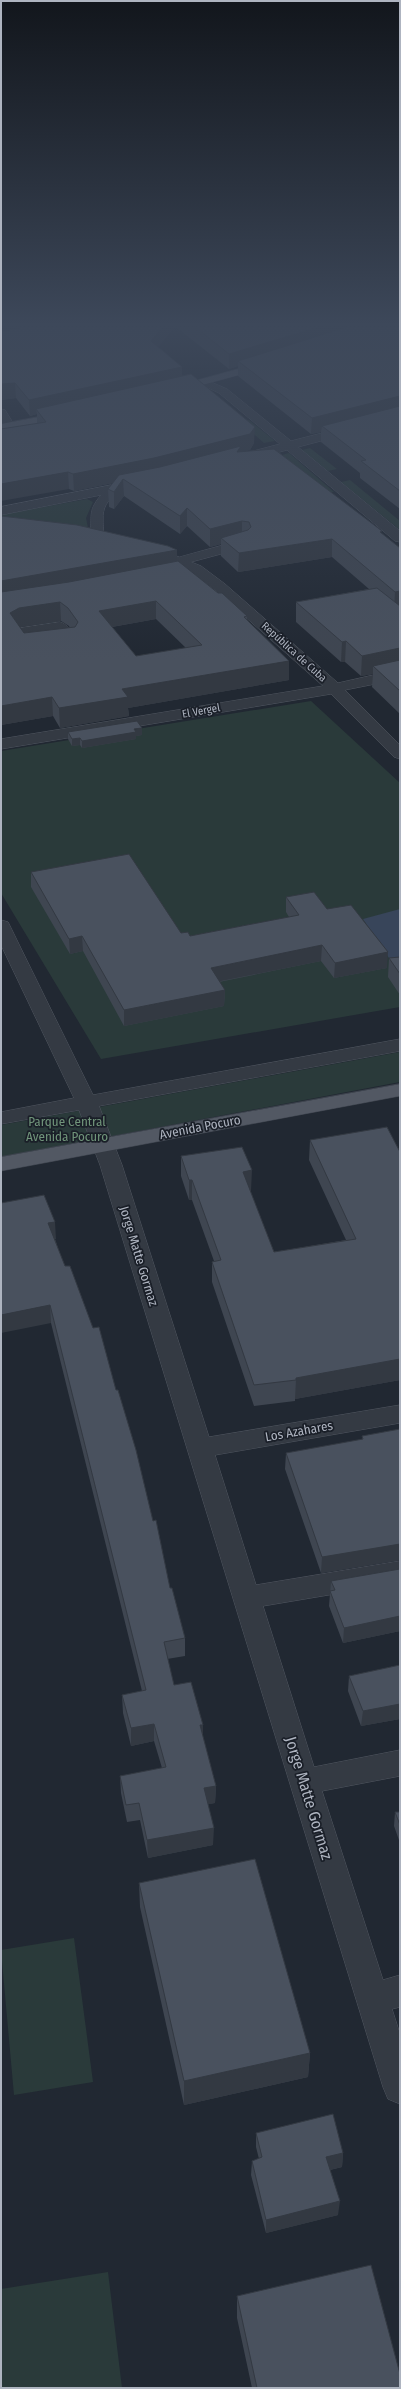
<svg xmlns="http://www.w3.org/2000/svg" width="401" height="2389" font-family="'Fira Sans Condensed',sans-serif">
	<rect width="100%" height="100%" fill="#212832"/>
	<path fill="#2a3a3a" d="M 249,420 L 275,441 L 264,443 L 239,421 Z
		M 310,448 L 337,469 L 328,471 L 302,450 Z
		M 289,453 L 334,492 L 324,493 L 278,456 Z
		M 350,480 L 400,521 L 400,530 L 341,482 Z
		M 87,499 L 93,502 L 86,518 L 88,528 L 1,523 L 1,515 Z
		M 311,701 L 400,783 L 400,1007 L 101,1059 L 1,893 L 1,751 Z
		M 400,1052 L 400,1082 L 1,1157 L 1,1125 Z
		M 74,1938 L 93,2082 L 14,2095 L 1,1950 Z
		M 108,2272 L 122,2388 L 1,2388 L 1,2289 Z"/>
	<path fill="#38455a" d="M 400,909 L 400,962 L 391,961 L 363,919 Z"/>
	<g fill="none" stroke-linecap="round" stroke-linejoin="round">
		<defs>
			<path id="minor" d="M 204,379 L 227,389 L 291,441 L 400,413 L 400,420 L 298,447 L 400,531 L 400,542 L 395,541 L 287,450 L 246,461 L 242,460 L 240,457 L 242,454 L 280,444 L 219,393 L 200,384 L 200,380 Z
				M 1,409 L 5,410 L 15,426 L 13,428 L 5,428 L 1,422 Z
				M 137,480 L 143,484 L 141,487 C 123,491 102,495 103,520 C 103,526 105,532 101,538 L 96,539 L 89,535 C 94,516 86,513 101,495 L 1,515 L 1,507 Z
				M 242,540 L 247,541 L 249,544 L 247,547 L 191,562 L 201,566 L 225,584 L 338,683 L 400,669 L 400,679 L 345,690 L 400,745 L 400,759 L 394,757 L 331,694 L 1,749 L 1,739 L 323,686 L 215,590 L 191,572 L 145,553 L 143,550 L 150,546 L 179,557 Z
				M 60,622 C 68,624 73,634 78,641 L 76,644 L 30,651 L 25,650 L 13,632 L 20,628 ZM 56,631 L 61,638 L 34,642 L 29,635 Z
				M 1,920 L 8,922 L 10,926 L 93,1095 L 400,1039 L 400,1051 L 99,1106 L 122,1165 L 209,1437 L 400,1405 L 400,1423 L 215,1455 L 256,1585 L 400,1561 L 400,1583 L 263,1606 L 314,1767 L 400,1750 L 400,1776 L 322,1791 L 383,1980 L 400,1975 L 400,2007 L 392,2009 L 400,2034 L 400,2104 L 388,2099 L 383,2087 L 100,1165 L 79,1110 L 1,1124 L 1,1112 L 74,1098 L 1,945 Z"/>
			<path id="major" d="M 267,361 L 271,362 L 271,366 L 173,393 L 167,390 L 169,388 Z
				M 65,412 L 71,415 L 69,417 L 1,432 L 1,424 Z
				M 400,1084 L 400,1096 L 1,1171 L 1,1157 Z"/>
		</defs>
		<use href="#minor" stroke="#515761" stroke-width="1"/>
		<use href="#major" stroke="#3d434d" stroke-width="1"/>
		<use href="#minor" fill="#343a43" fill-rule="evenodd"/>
		<use href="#major" fill="#525863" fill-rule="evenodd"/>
	</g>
	<path fill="#3f4651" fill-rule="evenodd" d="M 1,327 L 158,347 L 182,367 L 182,376 L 254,443 L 250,450 L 242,452 L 382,534 L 400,548 L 400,714 L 372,687 L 373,674 L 361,676 L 345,662 L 341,662 L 296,622 L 296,602 L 369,589 L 332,557 L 238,572 L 221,556 L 221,544 L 210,547 L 187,526 L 180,534 L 124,496 L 114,509 L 109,507 L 108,489 L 113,483 L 74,491 L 69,489 L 37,423 L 37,414 L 30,416 L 16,398 L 1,400 Z
		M 176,327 L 400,327 L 400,509 L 360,478 L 360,473 L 321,442 L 321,432 L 311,434 L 238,376 L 238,366 L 229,369 Z
		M 1,516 L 177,550 L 177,561 L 247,616 L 247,620 L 289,680 L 128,708 L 129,716 L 60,728 L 53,716 L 1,725 ZM 156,619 L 186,648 L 136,656 L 112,627 ZM 61,621 L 69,626 L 70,628 L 24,633 L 19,627 Z
		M 68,732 L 142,735 L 136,736 L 136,739 L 82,748 L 80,745 L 72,746 L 68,739 Z
		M 31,872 L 181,933 L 190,936 L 289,917 L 286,912 L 286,897 L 327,909 L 387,968 L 334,978 L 321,961 L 219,982 L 225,990 L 224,1006 L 124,1026 L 83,951 L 70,954 L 31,887 Z
		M 400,957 L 400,995 L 388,977 L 389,958 Z
		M 310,1140 L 400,1152 L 400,1380 L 295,1399 L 295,1401 L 254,1406 L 212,1282 L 212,1262 L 214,1261 L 192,1200 L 189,1200 L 181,1176 L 181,1156 L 251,1191 L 250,1191 L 274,1252 L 346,1240 L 309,1160 Z
		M 1,1203 L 56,1239 L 55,1239 L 170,1588 L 185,1638 L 185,1656 L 167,1659 L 174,1685 L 203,1725 L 203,1738 L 216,1786 L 215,1803 L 208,1804 L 213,1845 L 148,1858 L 140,1820 L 127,1822 L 121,1793 L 120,1776 L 162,1768 L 154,1741 L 131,1746 L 123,1713 L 122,1695 L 142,1691 L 51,1323 Z
		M 400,1429 L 400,1560 L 321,1573 L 285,1469 L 286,1453 L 362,1440 L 362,1436 Z
		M 400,1569 L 400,1631 L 343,1643 L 329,1606 L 331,1581 Z
		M 400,1665 L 400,1719 L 361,1726 L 348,1691 L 349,1676 Z
		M 395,1812 L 400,1812 L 400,1843 L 394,1826 Z
		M 139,1883 L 310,2053 L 308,2077 L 184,2105 L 140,1907 Z
		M 256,2133 L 343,2153 L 342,2167 L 330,2170 L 338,2215 L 266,2233 L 251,2175 L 252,2161 L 259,2159 L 256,2147 Z
		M 237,2296 L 400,2388 L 252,2388 L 237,2318 Z"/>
	<path fill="#333942" d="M 1,327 L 52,327 L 1,337 Z
		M 163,327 L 175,327 L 151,356 L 151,341 Z
		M 319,327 L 367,327 L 238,361 L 238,366 L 229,369 L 229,354 Z
		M 182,367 L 182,382 L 36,409 L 37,414 L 30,416 L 29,400 Z
		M 15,383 L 16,398 L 1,400 L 1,384 Z
		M 400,396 L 400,412 L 322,426 L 321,432 L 311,434 L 312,418 Z
		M 255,427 L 254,443 L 250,450 L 123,479 L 124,496 L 114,509 L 114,492 L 122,481 L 74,491 L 73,474 Z
		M 68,472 L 69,489 L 1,501 L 1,484 Z
		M 187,508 L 187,526 L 180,534 L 180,516 Z
		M 242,521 L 242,539 L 221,538 L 221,544 L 210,547 L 210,529 Z
		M 332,539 L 332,557 L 238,572 L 239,553 Z
		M 177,550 L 177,567 L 1,599 L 1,581 Z
		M 400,591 L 400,609 L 394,611 L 395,592 Z
		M 156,601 L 156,619 L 100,629 L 99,611 Z
		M 60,602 L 61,621 L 20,627 L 12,632 L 10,613 L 19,608 Z
		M 346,641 L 345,662 L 341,662 L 342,642 Z
		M 400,648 L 400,668 L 373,666 L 373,674 L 361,676 L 362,656 Z
		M 289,661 L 289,680 L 128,708 L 129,716 L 60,728 L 59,708 L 122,689 Z
		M 52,697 L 53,716 L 1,725 L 1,706 Z
		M 142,728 L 142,735 L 136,736 L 136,739 L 82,748 L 82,741 Z
		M 80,738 L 80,745 L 72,746 L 72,739 Z
		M 82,936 L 83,951 L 70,954 L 69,939 Z
		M 322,945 L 321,961 L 211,983 L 211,968 Z
		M 388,952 L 387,968 L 334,978 L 335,963 Z
		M 225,990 L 224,1006 L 124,1026 L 124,1010 Z
		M 252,1170 L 251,1191 L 242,1192 L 243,1172 Z
		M 189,1180 L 192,1180 L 192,1200 L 189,1200 Z
		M 55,1222 L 56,1239 L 49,1240 L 48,1223 Z
		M 50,1305 L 51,1323 L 1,1333 L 1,1315 Z
		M 400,1359 L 400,1380 L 295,1399 L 296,1380 L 296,1378 Z
		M 400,1544 L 400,1560 L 321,1573 L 322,1557 Z
		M 400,1616 L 400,1631 L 343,1643 L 344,1628 Z
		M 400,1704 L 400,1719 L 361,1726 L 363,1711 Z
		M 154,1724 L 154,1741 L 131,1746 L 131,1728 Z
		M 200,1725 L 203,1725 L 203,1742 Z
		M 216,1786 L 215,1803 L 204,1805 L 204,1788 Z
		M 214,1828 L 213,1845 L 148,1858 L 147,1840 Z
		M 310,2053 L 308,2077 L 184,2105 L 184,2081 Z
		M 343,2153 L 342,2167 L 325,2171 L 326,2157 Z
		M 340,2201 L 338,2215 L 266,2233 L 266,2220 Z"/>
	<path fill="#49515e" stroke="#333942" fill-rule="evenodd" d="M 24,327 L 163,327 L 151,341 L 182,367 L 29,400 L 15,383 L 1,384 L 1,332 Z
		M 195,327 L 319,327 L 229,354 Z
		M 347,327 L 400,327 L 400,396 L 312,418 L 238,361 Z
		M 191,374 L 255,427 L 250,434 L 154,458 L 73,474 L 68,472 L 1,484 L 1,429 L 46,422 L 36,409 Z
		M 400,406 L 400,491 L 361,461 L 366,460 L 322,426 Z
		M 241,446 L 237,452 L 274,449 L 382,531 L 380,532 L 400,548 L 400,591 L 395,592 L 332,539 L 239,553 L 221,538 L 248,530 L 251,527 L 249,522 L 242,521 L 210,529 L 187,508 L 180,516 L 123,479 L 114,492 L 108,489 L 119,475 L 160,467 Z
		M 1,516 L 77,525 L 168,546 L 177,550 L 1,581 Z
		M 178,561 L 218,593 L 222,593 L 247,616 L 244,617 L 289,661 L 122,689 L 128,697 L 59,708 L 52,697 L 1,706 L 1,592 L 69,582 ZM 156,601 L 202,645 L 136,656 L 99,611 ZM 60,602 L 68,608 L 78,622 L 75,627 L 24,633 L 10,613 L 19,608 Z
		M 377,588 L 400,606 L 400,648 L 362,656 L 346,641 L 342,642 L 296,602 Z
		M 400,660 L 400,691 L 373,666 Z
		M 137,721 L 142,728 L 134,729 L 136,732 L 82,741 L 80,738 L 72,739 L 68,732 Z
		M 129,854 L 181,933 L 188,932 L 190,936 L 299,915 L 286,897 L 314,892 L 327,909 L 351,905 L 388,952 L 335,963 L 322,945 L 211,968 L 225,990 L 124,1010 L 82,936 L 69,939 L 31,872 Z
		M 400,957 L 400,974 L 389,958 Z
		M 387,1127 L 400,1152 L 400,1359 L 296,1378 L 296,1380 L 254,1385 L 212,1262 L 221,1260 L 192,1180 L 189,1180 L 181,1156 L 242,1147 L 252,1170 L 243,1172 L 274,1252 L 356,1239 L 310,1140 Z
		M 44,1195 L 55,1222 L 48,1223 L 65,1266 L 70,1266 L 93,1328 L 99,1327 L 116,1390 L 118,1390 L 136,1450 L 153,1521 L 156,1520 L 170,1588 L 172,1588 L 185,1638 L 164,1642 L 174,1685 L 191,1682 L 203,1725 L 200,1725 L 216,1786 L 204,1788 L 214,1828 L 147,1840 L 139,1803 L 126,1805 L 120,1776 L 166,1767 L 154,1724 L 131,1728 L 122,1695 L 146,1690 L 50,1305 L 1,1315 L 1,1203 Z
		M 400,1429 L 400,1544 L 322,1557 L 286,1453 L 363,1439 L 362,1436 Z
		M 400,1569 L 400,1616 L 344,1628 L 330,1591 L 335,1590 L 331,1581 Z
		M 400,1665 L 400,1704 L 363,1711 L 349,1676 Z
		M 395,1812 L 400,1812 L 400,1825 Z
		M 255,1859 L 310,2053 L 184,2081 L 139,1883 Z
		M 333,2114 L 343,2153 L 326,2157 L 340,2201 L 266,2220 L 252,2161 L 262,2157 L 256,2133 Z
		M 371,2265 L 400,2374 L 400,2388 L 257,2388 L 237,2296 Z"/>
	<linearGradient id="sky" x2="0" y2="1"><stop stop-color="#12161c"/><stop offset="0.49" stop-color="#3d485a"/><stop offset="1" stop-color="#3d485a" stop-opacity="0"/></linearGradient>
	<rect width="401" height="662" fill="url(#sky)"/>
	<g text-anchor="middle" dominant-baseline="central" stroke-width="3.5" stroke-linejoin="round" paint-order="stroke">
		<g font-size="11" fill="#aeb4c0" stroke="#1a1f28">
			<text transform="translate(294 652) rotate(42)">República de Cuba</text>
			<text transform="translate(201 711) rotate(-10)">El Vergel</text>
		</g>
		<g font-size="13" fill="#70947a" stroke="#1a1f28">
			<text x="67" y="1121">Parque Central<tspan x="67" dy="15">Avenida Pocuro</tspan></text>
		</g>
		<g font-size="13" fill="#aeb4c0" stroke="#1a1f28">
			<text transform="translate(200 1127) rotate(-11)">Avenida Pocuro</text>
			<text transform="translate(139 1256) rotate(73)">Jorge Matte Gormaz</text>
			<text transform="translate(299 1431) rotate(-10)">Los Azahares</text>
		</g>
		<g font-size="16" fill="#aeb4c0" stroke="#1a1f28">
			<text transform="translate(309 1798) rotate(73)">Jorge Matte Gormaz</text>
		</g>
	</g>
	<rect width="401" height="2389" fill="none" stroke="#aeb4c0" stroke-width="4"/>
</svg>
